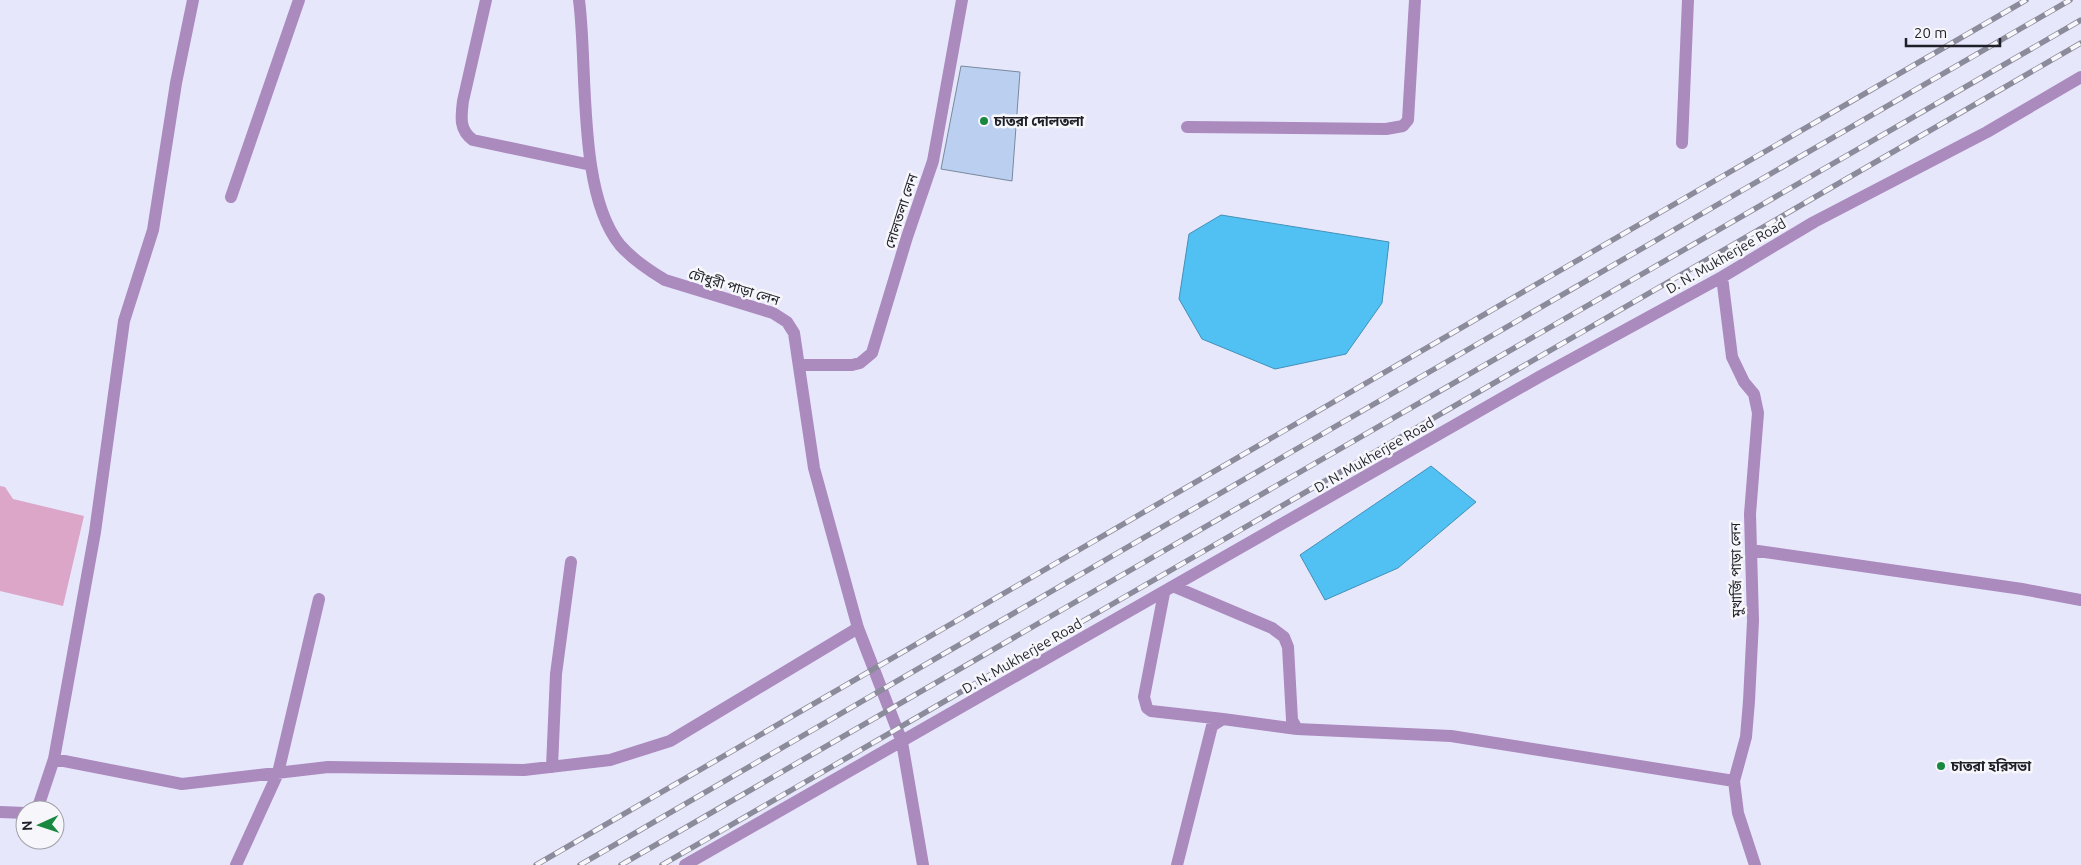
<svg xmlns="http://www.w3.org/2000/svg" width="2081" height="865" font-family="Ubuntu,'Noto Sans Bengali',sans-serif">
	<rect width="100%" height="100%" fill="#e7e7fc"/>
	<path fill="#dba6c8" d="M 0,486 L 5,487 L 13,499 L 84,516 L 63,606 L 0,591 Z"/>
	<path fill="#51c1f4" stroke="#4290b7" d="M 1221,215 L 1389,242 L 1382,303 L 1346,354 L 1275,369 L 1202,339 L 1179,299 L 1189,234 Z
		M 1431,466 L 1476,502 L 1398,568 L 1325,600 L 1300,555 Z"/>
	<path fill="#bbd0f0" stroke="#7a889d" d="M 961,66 L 1020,72 L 1012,181 L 941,169 Z"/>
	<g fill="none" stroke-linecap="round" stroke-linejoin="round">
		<path stroke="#ab8abe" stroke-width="12" d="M 486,0 L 463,101 C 461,117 459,130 473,140 L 591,165
			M 579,0 C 588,68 577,192 620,245 C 632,259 650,271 665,280 L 773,313 L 787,322 L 794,333 L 814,468 L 858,628 L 902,742 L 923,865
			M 1187,127 L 1386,129 L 1403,126 L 1408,120 L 1415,0
			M 1682,143 L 1688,0
			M 231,197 L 299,0
			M 1722,277 L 1732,357 L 1744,382 L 1754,394 L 1758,413 L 1750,514 L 1753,621 L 1749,701 L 1746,737 L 1734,781 L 1738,813 L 1755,865
			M 799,365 L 852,365 L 860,363 L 872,353 L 907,237 L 933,161 L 962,0
			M 1751,550 L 2022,589 L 2081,600
			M 1175,587 L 1272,628 L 1284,637 L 1288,647 L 1292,720 L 1297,729 L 1451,736 L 1734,781
			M 1164,593 L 1144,697 L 1147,708 L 1151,711 L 1223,719
			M 54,759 L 182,784 L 328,767 L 524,770 L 610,760 L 670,741 L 858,628
			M 552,767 L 556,674 L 571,562
			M 33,810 L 39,804 L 54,759 L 95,532 L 124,321 L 153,230 L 176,83 L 193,0
			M 0,812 L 25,813
			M 236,865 L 278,773 L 319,599
			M 685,865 L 1539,377 L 1722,277 L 1814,222 L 1987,132 L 2081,77
			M 1177,865 L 1212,726 L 1223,719 L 1297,729"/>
		<defs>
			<path id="rail" d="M 536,865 L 2026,0
				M 580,865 L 2070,0
				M 621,865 L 2081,20
				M 662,865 L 2081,43"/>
		</defs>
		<use href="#rail" stroke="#8b8b9b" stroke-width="5.5"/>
		<use href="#rail" stroke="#f6f6fb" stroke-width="4" stroke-dasharray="11" stroke-linecap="butt"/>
	</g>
	<g fill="#188840" stroke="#f6f6fb" stroke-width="2">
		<circle cx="984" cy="121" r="5"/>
		<circle cx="1941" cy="766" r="5"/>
	</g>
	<g text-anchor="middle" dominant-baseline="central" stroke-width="5" stroke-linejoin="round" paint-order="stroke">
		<g font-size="14" font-weight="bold" fill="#1f1f28" stroke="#f6f6fb" text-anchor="start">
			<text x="994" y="121">চাতরা দোলতলা</text>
			<text x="1951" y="766">চাতরা হরিসভা</text>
		</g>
		<g font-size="14" fill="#1f1f28" stroke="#f6f6fb">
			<text transform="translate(901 211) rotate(-72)">দোলতলা লেন</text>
			<text transform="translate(1726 256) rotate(-30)">D. N. Mukherjee Road</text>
			<text transform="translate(734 287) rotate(17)">চৌধুরী পাড়া লেন</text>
			<text transform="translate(1374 455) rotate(-30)">D. N. Mukherjee Road</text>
			<text transform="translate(1736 570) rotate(-91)">মুখার্জি পাড়া লেন</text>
			<text transform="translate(1022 656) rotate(-30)">D. N. Mukherjee Road</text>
		</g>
	</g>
	<g transform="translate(40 825) rotate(267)"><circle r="24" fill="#f6f6fb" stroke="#a0a0a7"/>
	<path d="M0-4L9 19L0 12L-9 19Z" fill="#188840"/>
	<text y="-8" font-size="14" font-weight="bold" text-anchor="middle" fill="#1f1f28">N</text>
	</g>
	<path d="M1906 38v8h94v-8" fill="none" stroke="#1f1f28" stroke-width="2.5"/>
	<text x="1914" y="38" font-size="15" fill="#1f1f28" stroke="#f6f6fb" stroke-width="4" paint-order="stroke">20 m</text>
</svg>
